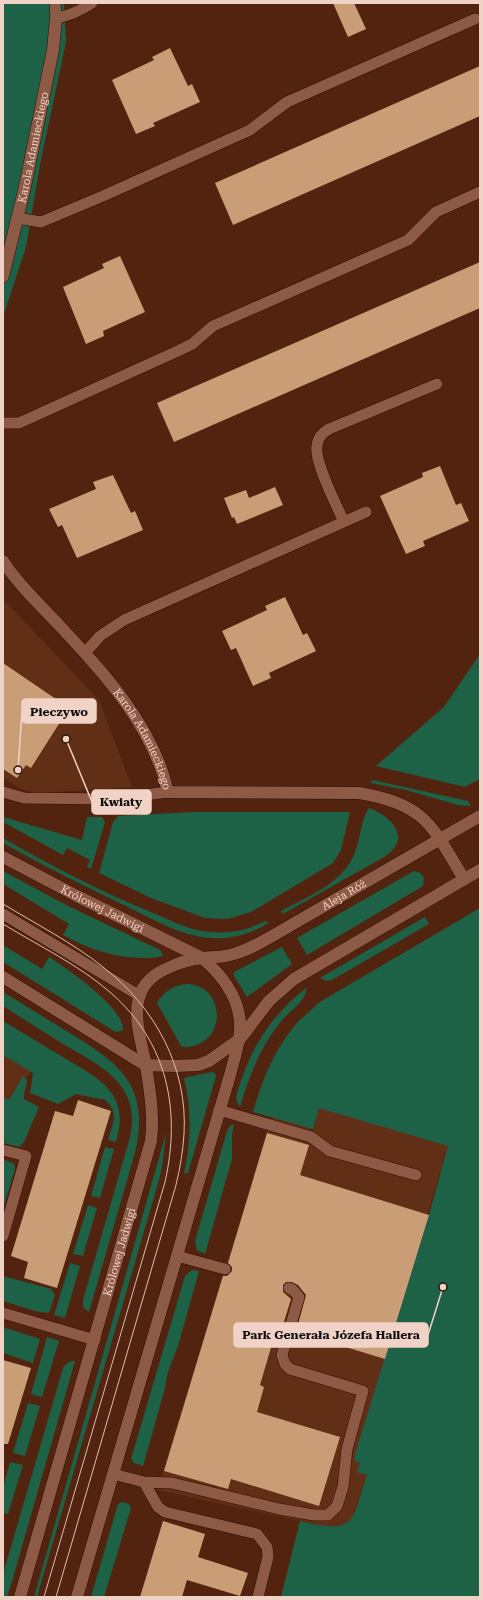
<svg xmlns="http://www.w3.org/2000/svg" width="483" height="1600" font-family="'Roboto Serif',serif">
	<rect width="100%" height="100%" fill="#522410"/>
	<path fill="#612e16" d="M 3,599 L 99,700 L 132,787 L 37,793 L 21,789 L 3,777 Z
		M 3,1051 L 31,1071 L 3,1115 Z
		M 319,1107 L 448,1146 L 385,1359 L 360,1462 L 367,1475 L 352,1518 L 342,1527 L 334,1528 L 157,1490 L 272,1116 L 313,1128 Z"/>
	<path fill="#1d6247" d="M 3,3 L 64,3 L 66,42 L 40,165 L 26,247 L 4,314 Z
		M 480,654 L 480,779 L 465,787 L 376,766 L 444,707 Z
		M 372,780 L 468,801 L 471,806 L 458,805 L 406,790 L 371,783 Z
		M 369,808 C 392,817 413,838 384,857 L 283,914 L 281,911 C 308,896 344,883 355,852 C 361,837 360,822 369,808 Z
		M 194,812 L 350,812 L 341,850 L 333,863 L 251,912 L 227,919 L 205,918 L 151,898 L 99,873 L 113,822 L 118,816 Z
		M 3,817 L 82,840 L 87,817 L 102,817 L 105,822 L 91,869 L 87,867 L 90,860 L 67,848 L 63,855 L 3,822 Z
		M 3,838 C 53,867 105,894 158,915 C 174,922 192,931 210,932 C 229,934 248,930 265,921 L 269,923 C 251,933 232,940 211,938 C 181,936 154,920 128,907 C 86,887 44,866 3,843 Z
		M 3,871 L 66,905 L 160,950 L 163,955 C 158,958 151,958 145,958 C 114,958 89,949 63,935 L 69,924 L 3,884 Z
		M 414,871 L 420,873 L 424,878 L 423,886 L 307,955 L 297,938 Z
		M 480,908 L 480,1597 L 281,1597 L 300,1521 C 356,1534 350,1525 367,1475 L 357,1472 L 360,1463 L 354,1460 L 356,1451 L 429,1215 L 448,1146 L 319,1108 L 313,1129 L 253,1112 C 263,1078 273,1052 296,1024 C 303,1016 311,1011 318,1003 Z
		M 425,917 L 429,924 L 332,980 L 327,981 L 320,978 Z
		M 3,945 L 42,969 L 49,957 C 67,969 124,1007 123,1030 L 117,1032 L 114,1031 L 3,962 Z
		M 282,947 L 292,964 L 247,997 L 234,976 L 234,972 Z
		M 188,984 C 224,986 227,1038 193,1046 C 188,1047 185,1048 181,1046 L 157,1003 C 164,991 174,985 188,984 Z
		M 306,988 C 308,999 290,1011 283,1019 C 261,1045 250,1074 240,1107 C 233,1100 238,1089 241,1081 C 253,1044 275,1012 306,988 Z
		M 3,992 C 25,1005 46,1019 68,1032 C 119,1063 149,1084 136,1149 L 89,1312 L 83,1307 L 83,1300 L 130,1137 C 142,1085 101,1066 63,1044 C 43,1031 23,1019 3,1006 Z
		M 3,1021 L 91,1074 C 118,1093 125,1110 116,1142 L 108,1140 C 113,1122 120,1113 104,1099 L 99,1099 L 76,1094 L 58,1104 L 30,1093 L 33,1073 L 3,1055 Z
		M 212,1072 L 215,1073 L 216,1076 L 188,1173 L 184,1173 C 191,1141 192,1110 184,1078 Z
		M 23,1076 L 27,1080 C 27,1087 23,1092 24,1099 L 39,1107 L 24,1142 L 19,1147 L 3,1143 L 3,1096 L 9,1100 Z
		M 234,1124 L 232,1135 L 232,1159 L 205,1254 L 197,1250 L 195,1241 L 227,1131 L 230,1126 Z
		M 166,1133 L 162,1168 L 155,1194 L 37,1597 L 34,1597 Z
		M 105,1147 L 114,1149 L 100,1198 L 91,1196 Z
		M 3,1159 L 14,1164 L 15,1169 L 3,1209 Z
		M 88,1205 L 97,1208 L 83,1256 L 73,1254 Z
		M 70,1263 L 80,1266 L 65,1318 L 54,1315 Z
		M 192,1270 L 199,1271 L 178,1346 L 168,1372 L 164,1392 L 143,1466 L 134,1463 L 131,1459 L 185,1276 Z
		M 3,1276 L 51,1289 L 55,1295 L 49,1313 L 35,1311 L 3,1301 Z
		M 3,1327 L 40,1339 L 33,1363 L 3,1353 Z
		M 47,1337 L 59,1341 L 42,1397 L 31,1394 Z
		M 71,1361 L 75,1361 L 11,1585 L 7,1597 L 3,1597 L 3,1574 L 63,1368 L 66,1364 Z
		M 28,1403 L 40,1406 L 25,1456 L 13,1453 Z
		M 10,1462 L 23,1465 L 8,1514 L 3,1513 L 3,1488 Z
		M 122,1502 L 129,1504 L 131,1508 L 104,1597 L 91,1597 L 118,1504 Z"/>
	<path fill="#c99d76" d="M 333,3 L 354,3 L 366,29 L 348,37 Z
		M 170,48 L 188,86 L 192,84 L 200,102 L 153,123 L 155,126 L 136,134 L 112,80 L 154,60 L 152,57 Z
		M 480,66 L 480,116 L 233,225 L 215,183 Z
		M 120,256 L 145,312 L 103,331 L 104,336 L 86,344 L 63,287 L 104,268 L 102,264 Z
		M 480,262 L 480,308 L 174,442 L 157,403 Z
		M 440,466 L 456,505 L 461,503 L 469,521 L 423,541 L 425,546 L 406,554 L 380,496 L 423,477 L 422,473 Z
		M 113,475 L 131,513 L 135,511 L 143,530 L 77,558 L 62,525 L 58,527 L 49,509 L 96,489 L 93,482 Z
		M 275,487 L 283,505 L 237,524 L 234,517 L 232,518 L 224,498 L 246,490 L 249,498 Z
		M 285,597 L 303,635 L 307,633 L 316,651 L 269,673 L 271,678 L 253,686 L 236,648 L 231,650 L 222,631 L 267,610 L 265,606 Z
		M 3,663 L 69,708 L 31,768 L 26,765 L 17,778 L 3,769 Z
		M 78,1100 L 111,1111 L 57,1288 L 24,1278 L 28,1262 L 11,1256 L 55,1111 L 73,1116 Z
		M 267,1133 L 309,1145 L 300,1175 L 429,1215 L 385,1359 L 296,1332 L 306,1295 L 298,1285 L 292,1282 L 286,1282 L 283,1285 L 283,1292 L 291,1299 L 282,1328 L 277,1327 L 260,1385 L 264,1387 L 257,1412 L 340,1437 L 319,1506 L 231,1479 L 228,1489 L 164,1471 L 222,1279 L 223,1276 L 227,1276 L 232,1271 L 232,1267 L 228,1263 Z
		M 3,1360 L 31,1368 L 8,1444 L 3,1444 Z
		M 163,1521 L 205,1534 L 198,1557 L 248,1573 L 240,1596 L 187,1580 L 182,1597 L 140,1597 Z"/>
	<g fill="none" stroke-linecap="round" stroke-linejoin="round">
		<defs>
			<path id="lane" d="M 55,3 L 56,18 C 70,16 80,11 92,3
				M 17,218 L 41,222 L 103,196 L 250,130 L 287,102 L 475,19
				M 3,423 L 19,423 L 180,350 L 192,344 L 213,326 L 408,240 L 436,212 L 480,192
				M 344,522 C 337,506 314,462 317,446 C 318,437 322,433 329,429 L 437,384
				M 85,653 L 100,636 L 124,620 L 366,512
				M 3,792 L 24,798 L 112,799 L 168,792
				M 3,914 L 140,996
				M 219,1110 L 311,1137 L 330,1151 L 416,1175
				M 3,1150 L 26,1156 L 3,1236
				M 177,1256 L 225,1269
				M 3,1313 L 95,1340
				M 113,1474 L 144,1482 L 172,1483 L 279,1509 L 314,1515 L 328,1515 L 337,1506 L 343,1487 L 347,1449 L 363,1391 L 290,1369 L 285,1364 L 282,1355 L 299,1297 L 293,1290 L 289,1288
				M 144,1482 L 158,1507 L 165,1512 L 257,1534 L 267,1547 L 268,1557 L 258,1597"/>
			<g id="street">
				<path id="s1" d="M 3,276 L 24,191 L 53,50 L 56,18"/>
				<path id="s2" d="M 3,561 C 18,584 38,603 57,623 C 103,672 153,725 168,792 L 359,793 C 426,804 432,826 464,879"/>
			</g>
			<g id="secondary">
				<path id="s3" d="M 3,857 L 77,896 L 202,958 C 226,978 245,1006 239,1039 C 237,1051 233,1063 230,1075 L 77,1597"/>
				<path d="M 3,977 L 145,1065 L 175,1066 L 198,1065 L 209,1061 L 230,1046 L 240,1039 L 269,1001 L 294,979 L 480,870"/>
				<path id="s4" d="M 20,1597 L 151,1141 C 154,1115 150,1091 146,1066 C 139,1029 122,987 168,968 C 178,963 192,959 203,958 C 212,956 221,958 230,955 C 246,951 260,943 274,935 L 480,816"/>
			</g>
		</defs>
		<use href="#lane" stroke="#350a00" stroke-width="12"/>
		<use href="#street" stroke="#350a00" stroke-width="13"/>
		<use href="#secondary" stroke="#350a00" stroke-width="13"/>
		<use href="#lane" stroke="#8d5a46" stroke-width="11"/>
		<use href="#street" stroke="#8d5a46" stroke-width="12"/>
		<use href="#secondary" stroke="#8d5a46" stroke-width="12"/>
		<path stroke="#ddbdb0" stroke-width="1" d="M 3,904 C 36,924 73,943 103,967 C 155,1007 188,1068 184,1134 C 183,1151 180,1168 176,1185 L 56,1597
			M 3,924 C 39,946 79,965 111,993 C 168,1043 181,1111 165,1182 L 44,1597"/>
	</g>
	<g text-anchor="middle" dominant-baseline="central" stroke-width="4" stroke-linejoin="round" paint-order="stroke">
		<g font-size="11" fill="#f0d2c6" stroke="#29150c">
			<text stroke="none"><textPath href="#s1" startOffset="132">Karola Adamieckiego</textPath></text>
			<text stroke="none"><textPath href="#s2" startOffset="228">Karola Adamieckiego</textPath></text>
			<text stroke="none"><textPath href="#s4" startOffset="855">Aleja Róż</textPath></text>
			<text stroke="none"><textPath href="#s3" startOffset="112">Królowej Jadwigi</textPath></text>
			<text stroke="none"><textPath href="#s4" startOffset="359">Królowej Jadwigi</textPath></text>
		</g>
	</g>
	<path fill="none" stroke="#f0d2c6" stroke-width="1.5" d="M18 770L22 711M66 739L92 802M443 1287L428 1335"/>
	<g fill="#f0d2c6" stroke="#29150c" stroke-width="1.5">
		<circle cx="18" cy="770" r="4"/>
		<circle cx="66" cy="739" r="4"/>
		<circle cx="443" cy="1287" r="4"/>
	</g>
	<g fill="#f0d2c6" stroke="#f0d2c6" stroke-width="1.5">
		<rect x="22" y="699" width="74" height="24" rx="4"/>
		<rect x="92" y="790" width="59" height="24" rx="4"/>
		<rect x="234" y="1323" width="194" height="24" rx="4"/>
	</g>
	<g font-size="12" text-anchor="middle" font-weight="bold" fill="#111">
		<text x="59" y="716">Pieczywo</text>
		<text x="121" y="806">Kwiaty</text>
		<text x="331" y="1339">Park Generała Józefa Hallera</text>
	</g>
	<rect width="483" height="1600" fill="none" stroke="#f0d2c6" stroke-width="8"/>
</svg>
